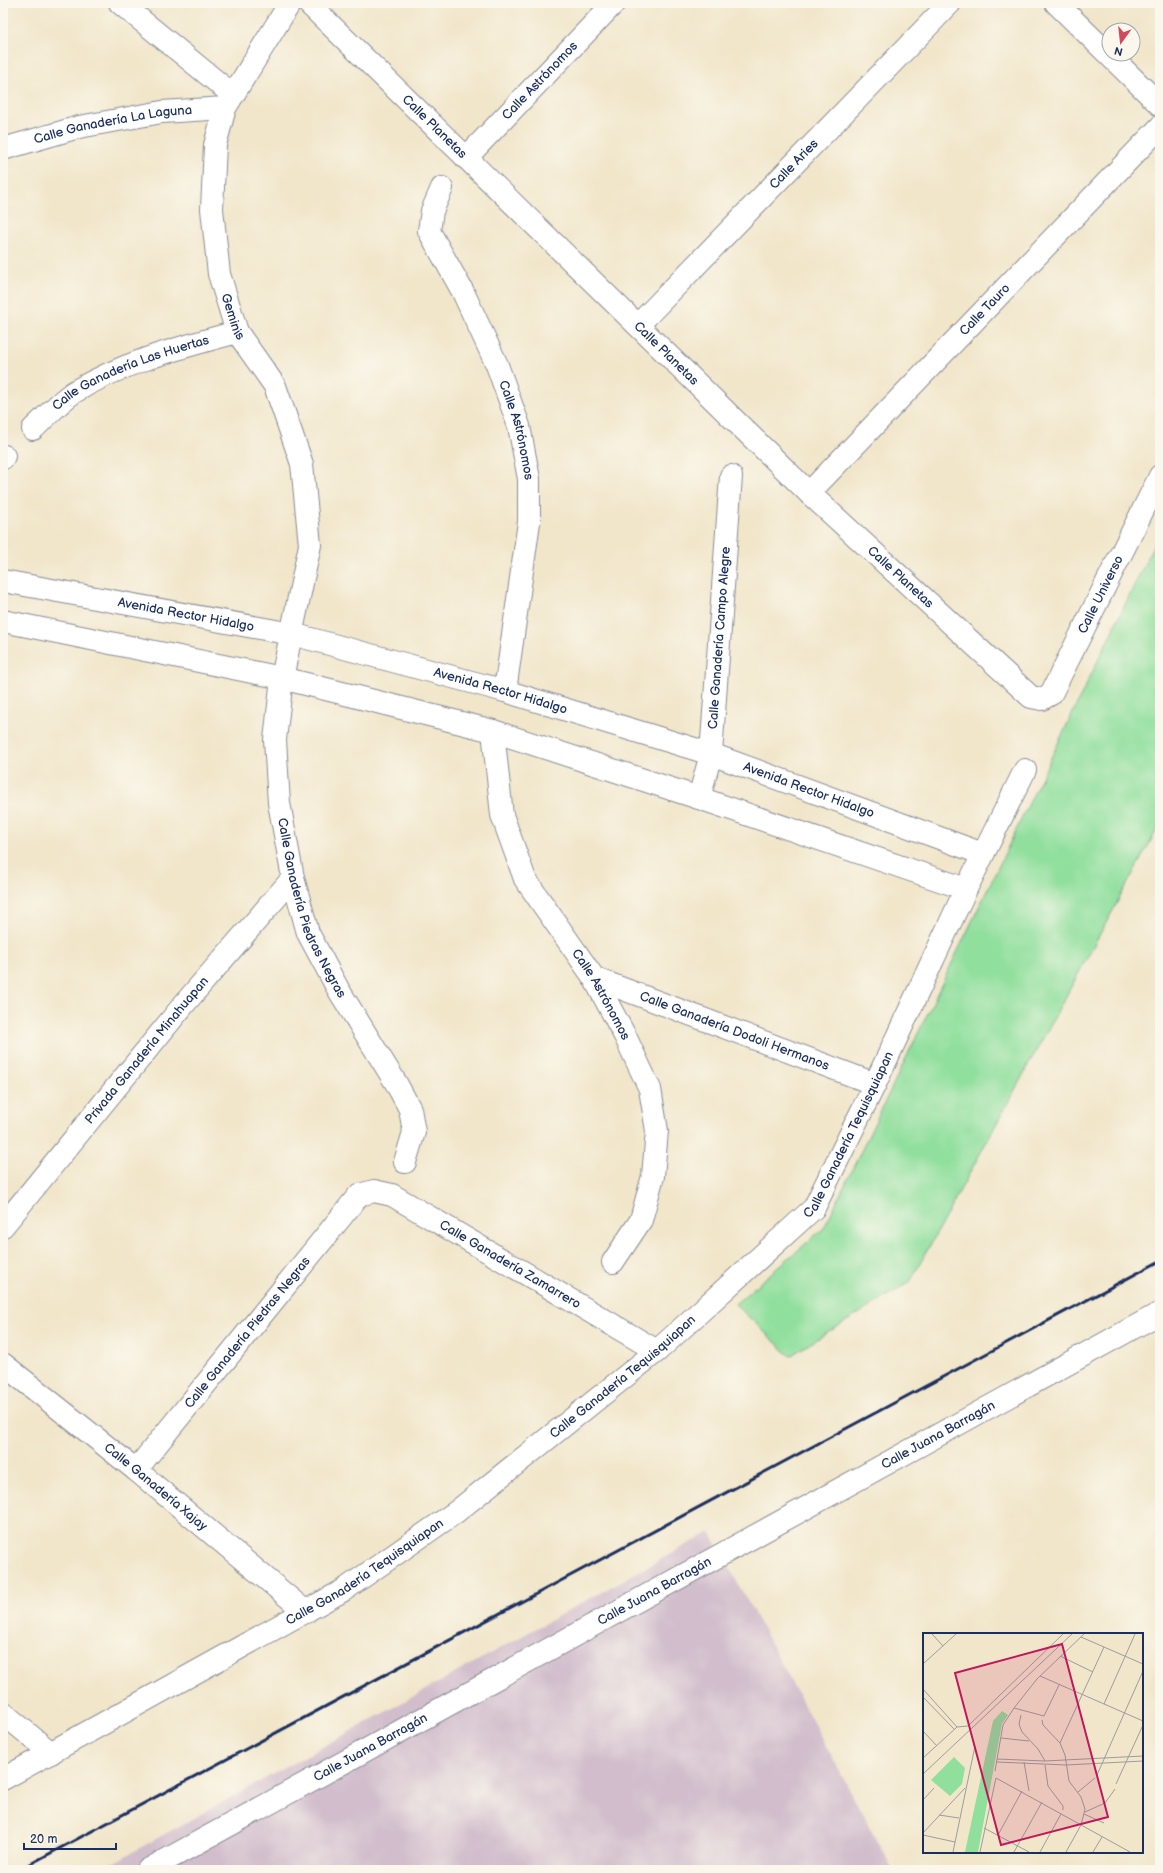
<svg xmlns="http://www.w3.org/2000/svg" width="1163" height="1873" font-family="'Balsamiq Sans',sans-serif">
	<rect width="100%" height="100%" fill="#fbf7ec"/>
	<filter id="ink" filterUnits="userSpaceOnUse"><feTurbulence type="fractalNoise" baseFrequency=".025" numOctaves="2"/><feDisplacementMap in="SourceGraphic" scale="8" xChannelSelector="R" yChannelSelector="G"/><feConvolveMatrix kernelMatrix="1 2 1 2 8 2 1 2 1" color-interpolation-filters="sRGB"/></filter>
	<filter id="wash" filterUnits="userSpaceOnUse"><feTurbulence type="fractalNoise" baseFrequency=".012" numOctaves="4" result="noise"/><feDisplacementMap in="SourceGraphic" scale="16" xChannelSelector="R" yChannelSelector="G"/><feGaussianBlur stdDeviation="0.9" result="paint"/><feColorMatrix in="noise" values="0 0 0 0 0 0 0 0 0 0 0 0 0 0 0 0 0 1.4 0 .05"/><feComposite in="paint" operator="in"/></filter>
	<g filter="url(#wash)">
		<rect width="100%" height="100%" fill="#f1e6ca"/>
		<path fill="#d1bdcc" d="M 710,1532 L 893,1870 L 100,1870 Z"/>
		<path fill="#90df9d" stroke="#56877e" d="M 1160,532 L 1160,824 L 910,1282 L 790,1356 L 735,1304 L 824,1228 Z"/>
	</g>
	<g filter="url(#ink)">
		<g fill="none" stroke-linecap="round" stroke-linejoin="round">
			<defs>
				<g id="street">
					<path d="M 120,3 L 233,95"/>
					<path id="s1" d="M 290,3 L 225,108 L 215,145 L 212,209 L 219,274 L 237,332 L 275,386 L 302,464 L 310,545 L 282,678 L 275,740 L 279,803 L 293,878 L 308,933 L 338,989 L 396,1083 L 410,1109 L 414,1132 L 405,1162"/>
					<path id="s2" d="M 308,3 L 809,493 L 1031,697 L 1042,699 L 1051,694 L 1160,476"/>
					<path d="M 1056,3 L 1160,105"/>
					<path id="s3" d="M 3,149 L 79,127 L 162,112 L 225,108"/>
					<path id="s4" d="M 466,158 L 614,3"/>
					<path id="s5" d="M 442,188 L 432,211 L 429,231 L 463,292 L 497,365 L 519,426 L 529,479 L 529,522 L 505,691"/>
					<path id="s6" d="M 638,325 L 950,3"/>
					<path id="s7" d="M 33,429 C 46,417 59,402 74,392 C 123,362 182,347 237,332"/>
					<path d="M 3,458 L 4,456"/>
					<path id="s8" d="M 809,493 L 1160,127"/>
					<path id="s9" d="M 3,581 L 292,634 L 505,691 L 711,754 L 983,854"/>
					<path d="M 3,621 L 282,678 L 493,731 L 699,798 L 966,889"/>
					<path id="s10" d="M 493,731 L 502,815 L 525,879 L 594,978 L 625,1036 L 650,1089 L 657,1131 L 653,1176 L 641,1220 L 613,1262"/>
					<path id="s11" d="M 699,798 L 711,754 L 731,476"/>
					<path id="s12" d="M 594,978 L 875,1084"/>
					<path id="s13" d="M 3,1226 L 185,1003 L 293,878"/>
					<path id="s14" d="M 3,1364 L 136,1470 L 306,1612"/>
					<path id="s15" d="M 136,1470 L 359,1195 L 374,1191 L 392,1195 L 657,1351"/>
					<path d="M 3,1713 L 51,1753"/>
					<path id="s16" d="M 3,1779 L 344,1590 L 456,1512 L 657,1351 L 814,1208 L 875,1084 L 966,889 L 1025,770"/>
				</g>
				<g id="secondary">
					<path id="s17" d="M 148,1870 L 1160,1313"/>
				</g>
			</defs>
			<use href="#street" stroke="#868a94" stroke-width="24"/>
			<use href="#secondary" stroke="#868a94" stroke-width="24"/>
			<use href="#street" stroke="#fff" stroke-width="22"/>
			<use href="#secondary" stroke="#fff" stroke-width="22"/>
			<path stroke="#1b2f5e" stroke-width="3" d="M 19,1870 L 1160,1261"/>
		</g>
	</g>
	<g text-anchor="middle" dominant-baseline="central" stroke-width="3" stroke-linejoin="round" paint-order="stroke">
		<g font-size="13" fill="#1b2f5e" stroke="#fbf7ec">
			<text stroke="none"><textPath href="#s4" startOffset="107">Calle Astrónomos</textPath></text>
			<text stroke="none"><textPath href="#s3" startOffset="113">Calle Ganadería La Laguna</textPath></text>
			<text stroke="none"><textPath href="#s2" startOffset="177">Calle Planetas</textPath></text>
			<text stroke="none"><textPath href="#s6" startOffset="224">Calle Aries</textPath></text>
			<text stroke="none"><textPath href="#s8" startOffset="254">Calle Tauro</textPath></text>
			<text stroke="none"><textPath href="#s1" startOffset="336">Geminis</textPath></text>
			<text stroke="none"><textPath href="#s2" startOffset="501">Calle Planetas</textPath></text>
			<text stroke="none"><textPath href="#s7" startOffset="115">Calle Ganadería Las Huertas</textPath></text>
			<text stroke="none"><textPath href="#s5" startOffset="264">Calle Astrónomos</textPath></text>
			<text stroke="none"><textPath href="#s2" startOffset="825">Calle Planetas</textPath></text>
			<text stroke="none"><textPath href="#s2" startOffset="1135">Calle Universo</textPath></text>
			<text stroke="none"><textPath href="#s9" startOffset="186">Avenida Rector Hidalgo</textPath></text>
			<text stroke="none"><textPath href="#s11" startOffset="162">Calle Ganadería Campo Alegre</textPath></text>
			<text stroke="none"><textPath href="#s9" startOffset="510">Avenida Rector Hidalgo</textPath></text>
			<text stroke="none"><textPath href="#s9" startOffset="834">Avenida Rector Hidalgo</textPath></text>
			<text stroke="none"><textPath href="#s1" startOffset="954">Calle Ganadería Piedras Negras</textPath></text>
			<text stroke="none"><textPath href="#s10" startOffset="291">Calle Astrónomos</textPath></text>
			<text stroke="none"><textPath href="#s12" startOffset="150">Calle Ganadería Dodoli Hermanos</textPath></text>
			<text stroke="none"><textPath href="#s13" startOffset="227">Privada Ganadería Minahuapan</textPath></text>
			<text stroke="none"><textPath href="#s16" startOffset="1077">Calle Ganadería Tequisquiapan</textPath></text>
			<text stroke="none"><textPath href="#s15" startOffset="525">Calle Ganadería Zamarrero</textPath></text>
			<text stroke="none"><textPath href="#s15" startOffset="177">Calle Ganadería Piedras Negras</textPath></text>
			<text stroke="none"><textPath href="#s16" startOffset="741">Calle Ganadería Tequisquiapan</textPath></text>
			<text stroke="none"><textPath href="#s17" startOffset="902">Calle Juana Barragán</textPath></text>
			<text stroke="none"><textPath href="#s14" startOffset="196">Calle Ganadería Xajay</textPath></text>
			<text stroke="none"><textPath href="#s16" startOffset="417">Calle Ganadería Tequisquiapan</textPath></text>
			<text stroke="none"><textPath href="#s17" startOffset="578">Calle Juana Barragán</textPath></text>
			<text stroke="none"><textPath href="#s17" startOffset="254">Calle Juana Barragán</textPath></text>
		</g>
	</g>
	<g transform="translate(923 1633)">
		<rect width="220" height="220" fill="#f1e6ca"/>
		<path d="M 79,78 L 85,82 L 79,91 L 55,219 L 42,219 L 70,88 ZM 31,124 L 42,135 L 39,151 L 27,163 L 8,147 Z" fill="#90df9d"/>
		<path fill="none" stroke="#9b9d9f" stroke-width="1" d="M 9,1 L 20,13M 158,4 L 220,31M 137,23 L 170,39M 0,31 L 33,1M 117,43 L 220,88M 0,56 L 34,94M 0,64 L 31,96M 181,71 L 212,1M 91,75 L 121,83 L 136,52M 98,82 L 96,91 L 99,99 L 115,116 L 122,128M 119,87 L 120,92 L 137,110 L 142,122 L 146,148 L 158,164 L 162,176 L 158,192 L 143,219M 34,94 L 45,93 L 140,1M 0,98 L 14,113M 78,105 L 106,108M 137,110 L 181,14M 0,125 L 34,94M 74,126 L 122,128 L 220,123M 74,129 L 143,132 L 220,128M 101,129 L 106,158M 122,132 L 125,153 L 140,173 L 140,177M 72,138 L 80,92 L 91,75 L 114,46 L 161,1M 0,141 L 149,1M 174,142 L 220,38M 193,151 L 220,92M 155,159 L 172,145M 0,167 L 11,155M 162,179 L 182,170 L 192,156M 161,181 L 181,190M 16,182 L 36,185M 61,195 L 106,219M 0,200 L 42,155M 0,202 L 32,209M 75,202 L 99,158M 30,219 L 52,113M 57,219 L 73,145 L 207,219M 91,219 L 119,169M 117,219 L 138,181M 170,219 L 179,204"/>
		<path fill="#c2185b" fill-opacity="0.15" stroke="#c2185b" stroke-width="2" d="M 139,11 L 185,184 L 78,212 L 32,40 Z"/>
		<rect width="220" height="220" fill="none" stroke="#1b2f5e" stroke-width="2"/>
	</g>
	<rect width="1163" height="1873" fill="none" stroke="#fbf7ec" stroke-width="16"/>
	<g transform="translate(1121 42) rotate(195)"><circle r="19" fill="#fbf7ec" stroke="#a1a7b3"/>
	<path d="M0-3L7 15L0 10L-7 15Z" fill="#d1495b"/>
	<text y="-6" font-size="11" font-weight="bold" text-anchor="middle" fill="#1b2f5e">N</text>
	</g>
	<path d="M24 1843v6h92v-6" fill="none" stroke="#1b2f5e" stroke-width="2"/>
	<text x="30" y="1843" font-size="12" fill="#1b2f5e" stroke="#fbf7ec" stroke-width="3" paint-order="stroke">20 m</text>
</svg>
